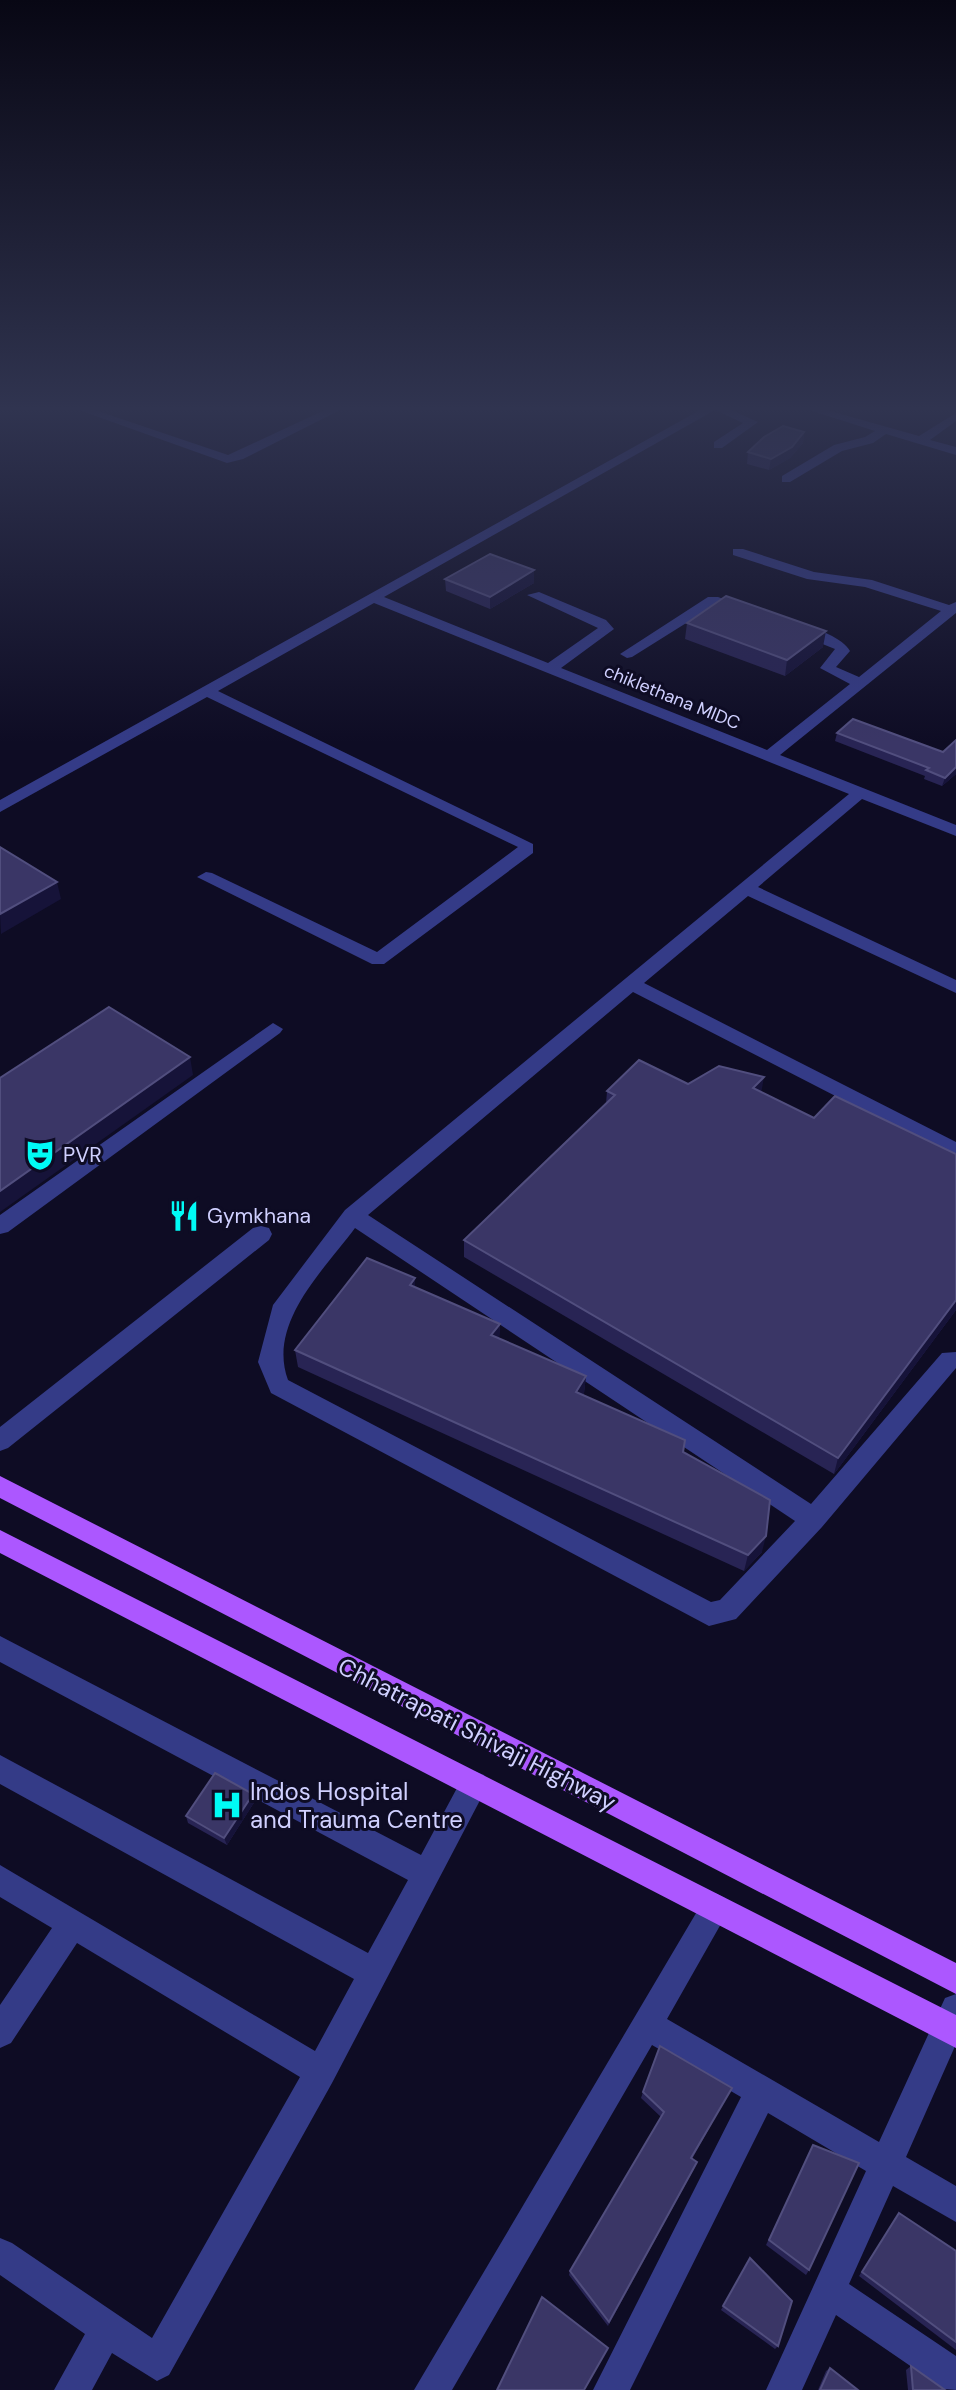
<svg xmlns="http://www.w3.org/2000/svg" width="956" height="2390" font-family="'DM Sans',sans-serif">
	<rect width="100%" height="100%" fill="#0e0c24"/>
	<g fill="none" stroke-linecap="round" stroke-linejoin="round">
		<path fill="#343b87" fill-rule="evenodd" d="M 76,409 L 92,409 L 228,455 L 327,409 L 342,409 L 243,459 L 227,463 Z
			M 702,409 L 729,409 L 758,422 L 722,448 L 714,448 L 714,442 L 743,423 L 715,410 L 384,597 L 548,663 L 598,628 L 527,595 L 539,592 L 606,620 L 614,629 L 561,668 L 767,750 L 850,684 L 820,668 L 835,649 L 795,633 L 795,627 C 810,624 843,638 850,651 L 836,667 L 859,677 L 941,611 L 865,587 L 807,579 L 733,555 L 733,549 L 743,549 L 814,572 L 872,580 L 949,605 L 956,602 L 956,613 L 780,755 L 956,825 L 956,836 L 862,799 L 758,887 L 956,980 L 956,993 L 748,896 L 644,983 L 956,1142 L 956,1158 L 633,992 L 368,1215 L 811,1504 L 942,1353 L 956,1352 L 956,1368 L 822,1527 L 736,1619 L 709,1626 L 271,1393 L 258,1362 L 273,1305 L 345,1210 L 849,794 L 374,603 L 218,691 L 533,844 L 533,853 L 384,964 L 372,964 L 197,877 L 206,872 L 212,873 L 377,952 L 518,847 L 207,697 L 0,812 L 0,800 ZM 355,1228 L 795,1521 L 720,1600 L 711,1602 L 288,1380 C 267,1323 324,1270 355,1228 Z
			M 806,409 L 823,409 L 919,436 L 956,413 L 956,421 L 930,440 L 956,447 L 956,455 L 886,434 L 873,443 L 842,451 L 790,482 L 782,482 L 782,476 L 834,445 L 865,437 L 875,431 Z
			M 708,597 L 718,597 L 754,610 L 747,614 L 715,605 L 632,657 L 627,658 L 620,654 Z
			M 273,1023 L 283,1029 L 280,1033 L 8,1232 L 0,1234 L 0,1215 Z
			M 261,1226 L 269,1228 L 272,1234 L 269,1240 L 8,1448 L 0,1451 L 0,1427 L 253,1228 Z
			M 0,1636 L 421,1855 L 464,1775 L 474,1771 L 484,1775 L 488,1785 L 332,2083 L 169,2375 L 157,2381 L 112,2353 L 92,2390 L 54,2390 L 85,2334 L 0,2275 L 0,2238 L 12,2243 L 152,2338 L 300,2077 L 77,1943 L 11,2043 L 0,2048 L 0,2005 L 52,1928 L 0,1897 L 0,1865 L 315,2051 L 354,1979 L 0,1784 L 0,1755 L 368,1953 L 408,1880 L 0,1662 Z
			M 715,1893 L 725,1898 L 730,1908 L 667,2019 L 879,2142 L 945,1998 L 956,1994 L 956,2044 L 906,2157 L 956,2186 L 956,2222 L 893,2186 L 849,2284 L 956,2356 L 956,2390 L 944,2389 L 836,2315 L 802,2390 L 766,2390 L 866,2171 L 768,2113 L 630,2390 L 593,2390 L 741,2097 L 652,2045 L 452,2390 L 414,2390 L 705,1898 Z"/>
		<path fill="#ac57ff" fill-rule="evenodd" d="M 0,1476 L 956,1963 L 956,1994 L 0,1498 Z
			M 0,1530 L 956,2015 L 956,2048 L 0,1553 Z"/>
	</g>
	<path fill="#282454" d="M 804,432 L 803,443 L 790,458 L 769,470 L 747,464 L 748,452 Z
		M 534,570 L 534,583 L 490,609 L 446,591 L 445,579 Z
		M 687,623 L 823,647 L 785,676 L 685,639 Z
		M 837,733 L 943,752 L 956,740 L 956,774 L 942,786 L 924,779 L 925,776 L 835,741 Z
		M 688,1084 L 761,1092 L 814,1118 L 956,1154 L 956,1310 L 834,1474 L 464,1257 L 464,1240 L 606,1104 L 607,1091 Z
		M 415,1278 L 415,1287 L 500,1324 L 499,1339 L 586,1376 L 584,1393 L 583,1395 L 683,1452 L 762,1552 L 744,1571 L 298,1367 L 295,1350 Z
		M 253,1794 L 255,1801 L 227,1845 L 188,1823 L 186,1816 Z
		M 643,2092 L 729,2093 L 692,2159 L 697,2162 L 695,2167 L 608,2326 L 569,2275 L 570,2271 L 661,2117 L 641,2098 Z
		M 813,2145 L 809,2270 L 806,2275 L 766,2245 Z
		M 899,2213 L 956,2251 L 956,2350 L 859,2276 Z
		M 750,2258 L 778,2346 L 775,2349 L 721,2310 Z
		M 911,2366 L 945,2390 L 908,2390 L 906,2370 Z
		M 830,2368 L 858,2390 L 818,2390 L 826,2371 Z"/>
	<path fill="#161339" d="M 804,432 L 803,443 L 790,458 L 769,470 L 771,459 Z
		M 534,570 L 534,583 L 490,609 L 490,597 Z
		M 826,631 L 823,647 L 785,676 L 787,660 Z
		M 956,767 L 956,774 L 942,786 L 945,778 Z
		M 57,882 L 61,899 L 1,934 L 0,914 Z
		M 190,1057 L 193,1075 L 0,1212 L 0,1191 Z
		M 764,1077 L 761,1094 L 753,1088 Z
		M 415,1278 L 415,1296 L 410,1285 Z
		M 956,1300 L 956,1310 L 834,1474 L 838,1458 Z
		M 500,1324 L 499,1341 L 491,1335 Z
		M 586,1376 L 584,1393 L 575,1409 L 576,1392 Z
		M 766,1536 L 762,1552 L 744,1571 L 748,1555 Z
		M 253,1794 L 255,1801 L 227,1845 L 224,1838 Z
		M 697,2162 L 695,2167 L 608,2326 L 609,2322 Z"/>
	<path fill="#3a3666" stroke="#514e7e" stroke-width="2" d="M 783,426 L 804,432 L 792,447 L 771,459 L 748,452 L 764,437 Z
		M 490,554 L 534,570 L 490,597 L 445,579 Z
		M 726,596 L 826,631 L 787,660 L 687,623 Z
		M 853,719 L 943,752 L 956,740 L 956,767 L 945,778 L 926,770 L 929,768 L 837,733 Z
		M 0,847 L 57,882 L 0,914 Z
		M 109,1007 L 190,1057 L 0,1191 L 0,1078 Z
		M 639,1060 L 688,1084 L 719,1066 L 764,1077 L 753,1088 L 814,1118 L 835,1096 L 956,1154 L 956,1300 L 838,1458 L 464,1240 L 615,1095 L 607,1091 Z
		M 367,1258 L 415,1278 L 410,1285 L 500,1324 L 491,1335 L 586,1376 L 576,1392 L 685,1440 L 683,1452 L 770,1500 L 766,1536 L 748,1555 L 295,1350 Z
		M 215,1773 L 253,1794 L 224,1838 L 186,1816 Z
		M 660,2046 L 732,2088 L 691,2158 L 697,2162 L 609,2322 L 570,2271 L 664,2112 L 643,2092 Z
		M 813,2145 L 859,2163 L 809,2270 L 769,2240 Z
		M 899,2213 L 956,2251 L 956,2342 L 862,2272 Z
		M 750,2258 L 792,2301 L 778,2346 L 723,2306 Z
		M 542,2297 L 608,2348 L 584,2390 L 497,2390 Z
		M 911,2366 L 945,2390 L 913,2390 Z
		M 830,2368 L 858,2390 L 820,2390 Z"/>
	<linearGradient id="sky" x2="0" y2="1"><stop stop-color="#080714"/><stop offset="0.55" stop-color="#303450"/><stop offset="1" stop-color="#303450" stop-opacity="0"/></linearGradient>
	<rect width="956" height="743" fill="url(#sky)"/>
	<defs>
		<symbol id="theatre-bare" viewBox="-9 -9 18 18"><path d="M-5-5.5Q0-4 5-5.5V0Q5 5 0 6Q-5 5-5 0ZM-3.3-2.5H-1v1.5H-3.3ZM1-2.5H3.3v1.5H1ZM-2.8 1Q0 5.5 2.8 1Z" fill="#00fbf6" stroke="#0e0c24" stroke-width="2.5" paint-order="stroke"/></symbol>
		<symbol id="restaurant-bare" viewBox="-9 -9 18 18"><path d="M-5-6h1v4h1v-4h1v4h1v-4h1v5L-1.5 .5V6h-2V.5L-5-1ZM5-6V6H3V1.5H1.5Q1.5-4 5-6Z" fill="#00fbf6" stroke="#0e0c24" stroke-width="2.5" paint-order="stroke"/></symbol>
		<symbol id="hospital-bare" viewBox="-9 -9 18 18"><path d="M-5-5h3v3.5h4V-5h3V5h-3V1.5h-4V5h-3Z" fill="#00fbf6" stroke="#0e0c24" stroke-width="2.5" paint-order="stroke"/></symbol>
	</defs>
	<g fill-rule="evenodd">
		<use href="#theatre-bare" x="18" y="1133" width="44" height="44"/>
		<use href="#restaurant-bare" x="162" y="1194" width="44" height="44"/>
		<use href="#hospital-bare" x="205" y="1783" width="44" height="44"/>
	</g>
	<g text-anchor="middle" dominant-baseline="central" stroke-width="6" stroke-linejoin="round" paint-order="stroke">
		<g font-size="18" fill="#d0d0ff" stroke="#0e0c24">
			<text transform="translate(672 697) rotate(22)">chiklethana MIDC</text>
		</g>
		<g font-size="21" fill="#d0d0ff" stroke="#0e0c24" text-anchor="start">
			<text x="63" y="1155">PVR</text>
			<text x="207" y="1216">Gymkhana</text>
		</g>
		<g font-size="24" fill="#d0d0ff" stroke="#0e0c24">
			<text transform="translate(477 1734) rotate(27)">Chhatrapati Shivaji Highway</text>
		</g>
		<g font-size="24" fill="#d0d0ff" stroke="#0e0c24" text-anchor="start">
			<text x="250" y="1791">Indos Hospital<tspan x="250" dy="28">and Trauma Centre</tspan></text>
		</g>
	</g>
</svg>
